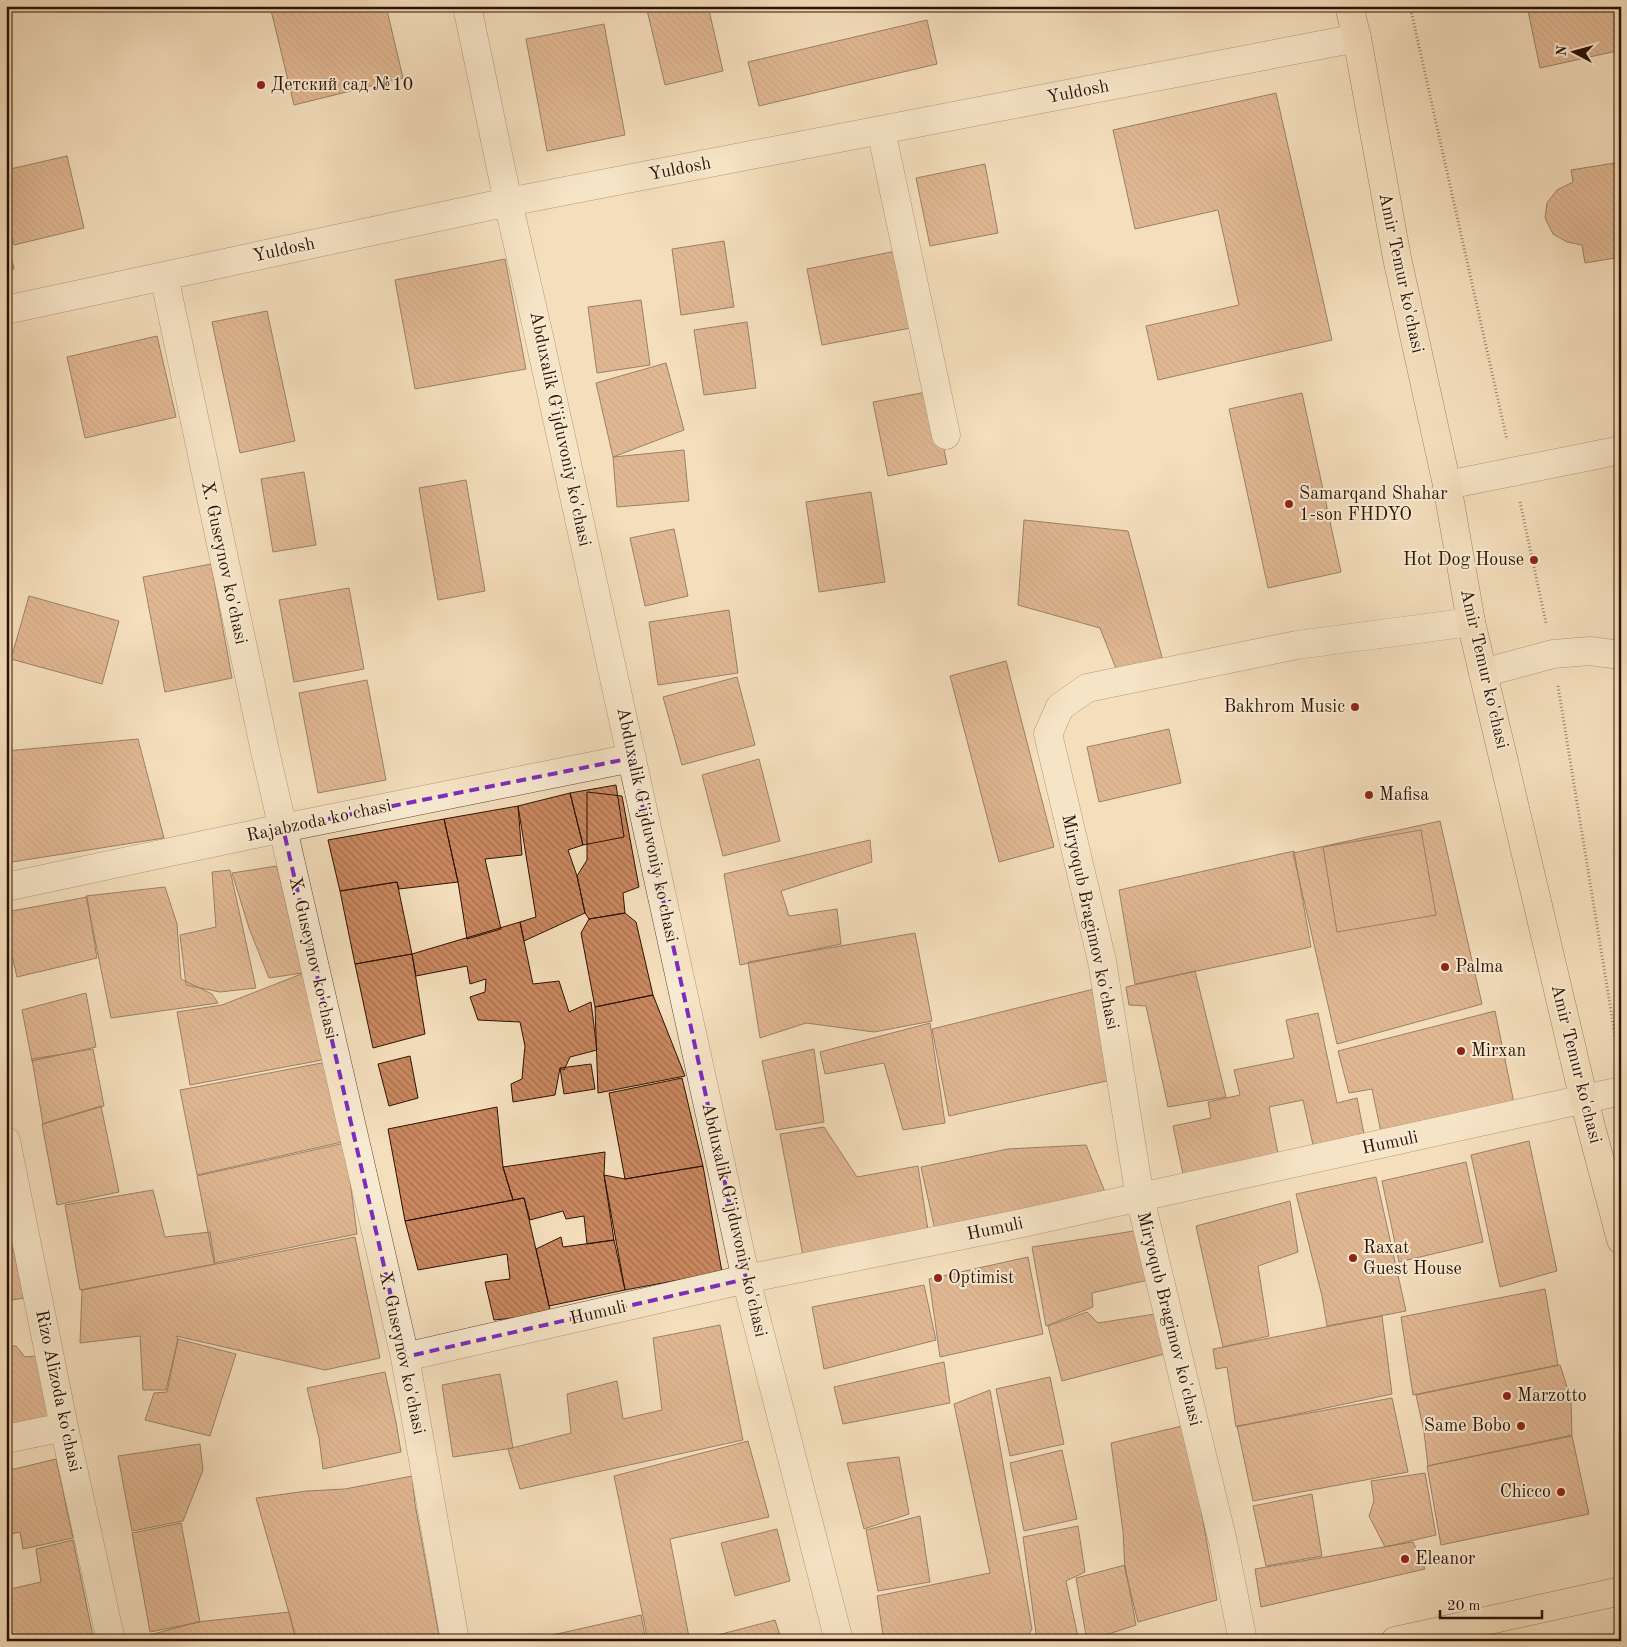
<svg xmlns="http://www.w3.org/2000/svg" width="1627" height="1647" font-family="'Old Standard TT',serif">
	<defs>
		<pattern id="building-back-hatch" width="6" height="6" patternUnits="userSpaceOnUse" patternTransform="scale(1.25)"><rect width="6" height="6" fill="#ca8860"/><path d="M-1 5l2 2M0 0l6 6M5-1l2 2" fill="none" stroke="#a46e4d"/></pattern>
	</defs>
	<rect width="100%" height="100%" fill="#f4debc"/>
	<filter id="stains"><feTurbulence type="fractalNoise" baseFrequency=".004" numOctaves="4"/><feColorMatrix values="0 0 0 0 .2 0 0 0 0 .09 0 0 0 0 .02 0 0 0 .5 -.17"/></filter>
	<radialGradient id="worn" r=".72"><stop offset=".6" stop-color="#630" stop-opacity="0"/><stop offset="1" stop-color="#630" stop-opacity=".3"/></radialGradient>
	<path fill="url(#building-back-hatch)" stroke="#2c1200" d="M 270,6 L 386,6 L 403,78 L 294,105 Z
		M 646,6 L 708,6 L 723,71 L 665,85 Z
		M 1527,6 L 1621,6 L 1621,50 L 1540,68 Z
		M 927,20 L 937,64 L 759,106 L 748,62 Z
		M 604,24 L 625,135 L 547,151 L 526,39 Z
		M 1276,93 L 1332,340 L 1158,380 L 1146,326 L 1239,305 L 1218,210 L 1135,229 L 1113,130 Z
		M 67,156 L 84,228 L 14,245 L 6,213 L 6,170 Z
		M 1621,162 L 1621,257 L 1585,263 L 1582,245 L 1567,242 L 1553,234 L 1545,218 L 1547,203 L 1557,190 L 1573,182 L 1571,170 Z
		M 985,164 L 998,233 L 930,246 L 916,178 Z
		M 6,232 L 14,269 L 6,271 Z
		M 724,241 L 734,307 L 681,315 L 672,249 Z
		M 901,250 L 916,327 L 822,345 L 807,269 Z
		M 505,259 L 526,369 L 415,389 L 395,280 Z
		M 641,300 L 650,365 L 597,373 L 588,307 Z
		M 267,311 L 295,441 L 240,453 L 212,322 Z
		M 747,322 L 756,388 L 704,395 L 694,330 Z
		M 157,336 L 176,417 L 85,438 L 67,357 Z
		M 666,363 L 684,430 L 613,457 L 596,383 Z
		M 932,391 L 947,464 L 888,476 L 873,402 Z
		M 1302,393 L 1341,572 L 1268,588 L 1229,409 Z
		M 684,450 L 689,501 L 617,507 L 613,457 Z
		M 304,472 L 316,545 L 273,552 L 261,479 Z
		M 466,480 L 485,591 L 438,600 L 419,488 Z
		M 871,492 L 885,582 L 819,592 L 806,502 Z
		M 1024,520 L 1128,531 L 1163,661 L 1117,671 L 1100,628 L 1018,605 Z
		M 674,529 L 688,596 L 645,606 L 630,538 Z
		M 211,564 L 232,678 L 165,692 L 143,577 Z
		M 349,588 L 364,669 L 294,682 L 279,600 Z
		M 29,596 L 119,621 L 102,684 L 11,659 Z
		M 729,610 L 738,673 L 658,685 L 649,622 Z
		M 1006,661 L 1054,847 L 999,862 L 950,676 Z
		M 737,677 L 755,745 L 682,765 L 663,697 Z
		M 367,680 L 386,780 L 318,793 L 299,693 Z
		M 1169,729 L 1181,783 L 1099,802 L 1087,747 Z
		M 138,739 L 164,838 L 6,863 L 6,751 Z
		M 759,759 L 780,841 L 723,856 L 702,775 Z
		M 616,785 L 624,837 L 583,845 L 570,793 Z
		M 587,792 L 622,796 L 639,887 L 623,893 L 625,913 L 589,919 L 585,913 L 577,876 L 587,860 Z
		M 570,793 L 583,845 L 568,850 L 577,876 L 585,913 L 524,941 L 520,922 L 536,917 L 518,806 Z
		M 518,806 L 522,855 L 485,859 L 501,929 L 467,939 L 458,882 L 444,819 Z
		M 444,819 L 458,882 L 399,889 L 397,882 L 340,891 L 328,840 Z
		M 1440,821 L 1482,1004 L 1337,1044 L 1293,853 Z
		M 1421,830 L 1436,915 L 1337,932 L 1323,847 Z
		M 870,840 L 872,862 L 781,891 L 789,916 L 837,909 L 841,944 L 740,965 L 724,874 Z
		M 1294,851 L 1311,947 L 1135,984 L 1119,890 Z
		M 277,866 L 302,973 L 269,978 L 249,928 L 232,873 Z
		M 230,870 L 256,988 L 220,992 L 186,985 L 180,935 L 216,927 L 212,872 Z
		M 397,882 L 412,954 L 355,964 L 340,891 Z
		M 165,887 L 177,924 L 181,979 L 212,994 L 218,1003 L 111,1018 L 86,896 Z
		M 87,897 L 97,958 L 17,977 L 6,930 L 6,912 Z
		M 625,913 L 636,922 L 653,995 L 595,1007 L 581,933 L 589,919 Z
		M 520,922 L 533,984 L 559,981 L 569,1012 L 591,1002 L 597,1050 L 570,1057 L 564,1070 L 560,1068 L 555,1095 L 513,1102 L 511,1084 L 522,1079 L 523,1067 L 525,1046 L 520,1022 L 478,1020 L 470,997 L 485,992 L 486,979 L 470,984 L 467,966 L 416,976 L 412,954 Z
		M 915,933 L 932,1021 L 874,1032 L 806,1023 L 760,1038 L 748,962 Z
		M 412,954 L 425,1034 L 373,1048 L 355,964 Z
		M 1195,971 L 1226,1097 L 1168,1107 L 1146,1006 L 1129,1005 L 1126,987 Z
		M 304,973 L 322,1060 L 190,1085 L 177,1012 L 222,1005 Z
		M 1094,989 L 1111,1080 L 949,1116 L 932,1029 Z
		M 86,993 L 96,1047 L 32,1061 L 22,1010 Z
		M 653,995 L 685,1076 L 598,1093 L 595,1007 Z
		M 1495,1011 L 1515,1108 L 1382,1137 L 1372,1089 L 1349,1093 L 1338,1051 Z
		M 1318,1013 L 1337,1103 L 1357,1098 L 1364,1134 L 1313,1145 L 1303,1100 L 1269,1107 L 1278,1154 L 1183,1174 L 1173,1126 L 1211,1118 L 1208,1102 L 1240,1095 L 1234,1070 L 1294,1058 L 1286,1020 Z
		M 930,1023 L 945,1123 L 903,1130 L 884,1063 L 825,1074 L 820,1052 Z
		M 93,1049 L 104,1106 L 43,1124 L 32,1059 Z
		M 814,1049 L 824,1122 L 776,1130 L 762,1061 Z
		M 410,1056 L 418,1098 L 389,1106 L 378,1064 Z
		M 327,1062 L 342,1142 L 197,1175 L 180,1090 Z
		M 591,1064 L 595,1089 L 564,1094 L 560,1068 Z
		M 682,1078 L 703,1166 L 625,1179 L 609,1093 Z
		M 101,1106 L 119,1192 L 57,1205 L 42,1124 Z
		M 497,1107 L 503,1167 L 513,1200 L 405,1221 L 388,1129 Z
		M 824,1127 L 857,1177 L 918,1166 L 928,1230 L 803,1256 L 780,1134 Z
		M 1529,1141 L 1557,1271 L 1500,1287 L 1471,1155 Z
		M 345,1143 L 357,1234 L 214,1263 L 197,1176 Z
		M 1086,1145 L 1105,1192 L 935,1230 L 921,1167 L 1008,1149 Z
		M 605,1152 L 604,1175 L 614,1240 L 587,1244 L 584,1216 L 566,1219 L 563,1211 L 530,1220 L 524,1198 L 513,1200 L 503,1167 Z
		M 1466,1162 L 1483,1242 L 1399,1262 L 1382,1181 Z
		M 703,1166 L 722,1272 L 625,1290 L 604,1175 L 625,1179 Z
		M 1376,1177 L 1406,1311 L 1327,1326 L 1322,1296 L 1296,1194 Z
		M 153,1190 L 165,1237 L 210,1232 L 215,1264 L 80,1290 L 65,1205 Z
		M 524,1198 L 551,1314 L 494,1320 L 485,1282 L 510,1279 L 507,1254 L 418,1270 L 405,1221 Z
		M 1290,1201 L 1298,1252 L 1258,1266 L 1269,1336 L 1223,1347 L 1196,1226 Z
		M 6,1216 L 24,1298 L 6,1301 Z
		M 1140,1230 L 1148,1280 L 1092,1293 L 1093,1307 L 1046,1326 L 1032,1247 Z
		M 355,1237 L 380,1358 L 325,1370 L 176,1336 L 178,1339 L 166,1390 L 143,1390 L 140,1336 L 80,1343 L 82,1290 Z
		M 561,1237 L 563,1247 L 614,1240 L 625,1290 L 549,1306 L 536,1249 Z
		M 1028,1257 L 1043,1334 L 940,1357 L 929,1279 Z
		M 924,1285 L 936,1340 L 824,1369 L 812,1307 Z
		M 1545,1289 L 1558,1365 L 1413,1395 L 1401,1317 Z
		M 1087,1312 L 1098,1323 L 1161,1313 L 1172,1352 L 1062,1381 L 1048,1326 Z
		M 1382,1316 L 1392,1394 L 1236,1427 L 1227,1367 L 1216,1369 L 1213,1349 Z
		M 720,1325 L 743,1440 L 520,1489 L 508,1449 L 571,1433 L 567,1394 L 617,1381 L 623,1419 L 662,1410 L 653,1338 Z
		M 178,1339 L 236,1354 L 210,1436 L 145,1420 L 154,1393 L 167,1392 Z
		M 6,1346 L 16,1346 L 25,1357 L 45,1355 L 54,1417 L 6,1425 Z
		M 944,1362 L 950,1403 L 843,1424 L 834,1387 Z
		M 1560,1365 L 1571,1399 L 1572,1435 L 1428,1466 L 1424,1432 L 1416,1395 Z
		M 385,1372 L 396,1422 L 401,1452 L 323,1469 L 319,1438 L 307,1388 Z
		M 500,1374 L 513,1448 L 453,1457 L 442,1385 Z
		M 1050,1377 L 1064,1444 L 1010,1456 L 996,1389 Z
		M 990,1390 L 1032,1629 L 1025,1641 L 884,1641 L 877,1596 L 990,1573 L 954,1404 Z
		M 1392,1398 L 1408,1472 L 1253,1501 L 1237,1426 Z
		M 1186,1425 L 1217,1600 L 1138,1622 L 1125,1570 L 1123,1531 L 1111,1443 Z
		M 1572,1436 L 1589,1514 L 1441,1545 L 1427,1466 Z
		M 748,1441 L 769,1517 L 670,1539 L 689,1637 L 674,1641 L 648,1641 L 614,1476 Z
		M 200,1444 L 203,1470 L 183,1521 L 132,1531 L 118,1456 Z
		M 1062,1450 L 1077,1519 L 1024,1531 L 1010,1463 Z
		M 899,1457 L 909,1514 L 864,1529 L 847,1463 Z
		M 56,1459 L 73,1538 L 23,1549 L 20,1532 L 6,1535 L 6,1471 Z
		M 1425,1473 L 1436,1535 L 1385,1547 L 1369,1516 L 1374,1501 L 1371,1481 Z
		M 412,1476 L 415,1504 L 440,1641 L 297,1641 L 256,1498 L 307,1491 L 345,1489 Z
		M 1312,1494 L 1322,1556 L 1266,1566 L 1253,1506 Z
		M 920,1516 L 930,1582 L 878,1591 L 866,1530 Z
		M 181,1523 L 200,1622 L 150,1632 L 132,1533 Z
		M 1078,1526 L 1085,1572 L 1066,1581 L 1078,1637 L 1063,1641 L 1037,1641 L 1023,1537 Z
		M 777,1529 L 790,1581 L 735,1596 L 721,1543 Z
		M 73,1540 L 94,1641 L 6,1641 L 6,1590 L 41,1582 L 36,1549 Z
		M 1413,1542 L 1425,1569 L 1261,1607 L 1255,1569 Z
		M 1125,1565 L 1136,1625 L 1087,1641 L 1076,1578 Z
		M 289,1612 L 296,1641 L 151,1641 L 150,1635 L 197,1622 Z
		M 641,1615 L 646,1641 L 526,1641 Z
		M 775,1620 L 782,1641 L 695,1641 Z"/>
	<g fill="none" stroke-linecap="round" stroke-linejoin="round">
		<defs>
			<path id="minor" d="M 467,6 L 508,202 L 538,332 L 746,1279 L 839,1641
				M 881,130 L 946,435
				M 164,276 L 265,751 L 405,1357 L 455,1641
				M 6,310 L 508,202 L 1357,38
				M 1447,485 L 1621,450
				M 1483,673 L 1553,654 L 1590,651 L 1621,655
				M 6,887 L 283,828 L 632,758
				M 6,1141 L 64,1427 L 111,1641
				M 405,1357 L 746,1279 L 1018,1224 L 1621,1091
				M 6,1439 L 64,1427
				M 1243,1641 L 1223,1542 L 1140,1198 L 1102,961 L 1048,734 L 1060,707 L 1087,688 L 1297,645 L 1471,622"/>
			<path id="major" d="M 1349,6 L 1357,38 L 1397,258 L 1447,485 L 1471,622 L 1584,1100 L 1621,1240
				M 1395,1641 L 1621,1591"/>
		</defs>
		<use href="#minor" stroke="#5e452f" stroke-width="29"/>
		<use href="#major" stroke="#2c1200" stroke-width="29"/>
		<path stroke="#2c1200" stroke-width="3" stroke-dasharray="1 2.5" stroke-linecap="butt" d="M 1410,6 L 1507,440
			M 1520,502 L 1546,623
			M 1558,686 L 1619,1060"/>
		<use href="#minor" stroke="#f8ead3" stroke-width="28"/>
		<use href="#major" stroke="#f4debc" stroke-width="28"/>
	</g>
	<path d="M0 0H1627V1647H0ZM 632,758 L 746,1279 L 405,1357 L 283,828 Z" fill="#f4debc" fill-opacity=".55" fill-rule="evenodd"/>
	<path fill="none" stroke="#7b2cbf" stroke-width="4" stroke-dasharray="10 6" stroke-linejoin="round" d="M 632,758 L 746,1279 L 405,1357 L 283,828 Z"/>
	<g fill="#8f2418" stroke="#f8ead3" stroke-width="2">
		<circle cx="261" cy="85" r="5"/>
		<circle cx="1289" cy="504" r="5"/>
		<circle cx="1534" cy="560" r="5"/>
		<circle cx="1355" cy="707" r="5"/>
		<circle cx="1369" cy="795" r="5"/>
		<circle cx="1445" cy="967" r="5"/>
		<circle cx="1461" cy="1051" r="5"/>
		<circle cx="1353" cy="1258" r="5"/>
		<circle cx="938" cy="1278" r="5"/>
		<circle cx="1507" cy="1396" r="5"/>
		<circle cx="1521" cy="1426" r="5"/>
		<circle cx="1561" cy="1492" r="5"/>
		<circle cx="1405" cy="1559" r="5"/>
	</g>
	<g text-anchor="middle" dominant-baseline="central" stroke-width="4" stroke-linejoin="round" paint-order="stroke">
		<g font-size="18" fill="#2c1200" stroke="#f8ead3" text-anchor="start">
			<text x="271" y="85">Детский сад №10</text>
			<text x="1299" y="494">Samarqand Shahar<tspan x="1299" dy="21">1-son FHDYO</tspan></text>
			<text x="1524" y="560" text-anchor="end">Hot Dog House</text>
			<text x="1345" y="707" text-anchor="end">Bakhrom Music</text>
			<text x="1379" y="795">Mafisa</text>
			<text x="1455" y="967">Palma</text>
			<text x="1471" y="1051">Mirxan</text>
			<text x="1363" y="1248">Raxat<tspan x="1363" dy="21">Guest House</tspan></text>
			<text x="948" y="1278">Optimist</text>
			<text x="1517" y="1396">Marzotto</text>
			<text x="1511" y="1426" text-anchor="end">Same Bobo</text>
			<text x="1551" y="1492" text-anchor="end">Chicco</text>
			<text x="1415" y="1559">Eleanor</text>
		</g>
		<g font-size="18" fill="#2c1200" stroke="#f8ead3">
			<text transform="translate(1078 92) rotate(-11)">Yuldosh</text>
			<text transform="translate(680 169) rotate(-11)">Yuldosh</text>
			<text transform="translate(284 250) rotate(-12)">Yuldosh</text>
			<text transform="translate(1401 273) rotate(78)">Amir Temur ko'chasi</text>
			<text transform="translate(560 429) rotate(78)">Abduxalik G'ijduvoniy ko'chasi</text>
			<text transform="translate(224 563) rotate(78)">X. Guseynov ko'chasi</text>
			<text transform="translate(1484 669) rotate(77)">Amir Temur ko'chasi</text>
			<text transform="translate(319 821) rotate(-12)">Rajabzoda ko'chasi</text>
			<text transform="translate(647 825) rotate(78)">Abduxalik G'ijduvoniy ko'chasi</text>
			<text transform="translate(1090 922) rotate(78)">Miryoqub Bragimov ko'chasi</text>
			<text transform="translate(313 958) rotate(77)">X. Guseynov ko'chasi</text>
			<text transform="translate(1576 1064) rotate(76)">Amir Temur ko'chasi</text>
			<text transform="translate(1390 1143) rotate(-12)">Humuli</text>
			<text transform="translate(734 1220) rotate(77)">Abduxalik G'ijduvoniy ko'chasi</text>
			<text transform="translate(995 1229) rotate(-12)">Humuli</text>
			<text transform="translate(598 1313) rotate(-13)">Humuli</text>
			<text transform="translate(1169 1319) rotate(76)">Miryoqub Bragimov ko'chasi</text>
			<text transform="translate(402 1353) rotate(78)">X. Guseynov ko'chasi</text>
			<text transform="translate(58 1391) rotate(78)">Rizo Alizoda ko'chasi</text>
		</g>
	</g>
	<rect width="1627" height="1647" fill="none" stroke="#f4debc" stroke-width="25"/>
	<rect x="8" y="8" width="1612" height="1632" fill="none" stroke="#2c1200" stroke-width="2.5"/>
	<rect x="12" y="12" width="1602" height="1622" fill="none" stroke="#2c1200"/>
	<g transform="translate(1574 52) rotate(276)" stroke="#f8ead3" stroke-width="4" paint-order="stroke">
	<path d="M0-4L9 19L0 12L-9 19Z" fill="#2c1200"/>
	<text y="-8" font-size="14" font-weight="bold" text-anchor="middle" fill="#2c1200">N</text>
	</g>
	<path d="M1440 1610v8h102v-8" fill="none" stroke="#2c1200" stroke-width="2.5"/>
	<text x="1447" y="1610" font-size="15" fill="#2c1200" stroke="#f8ead3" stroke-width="4" paint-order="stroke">20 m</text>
	<rect width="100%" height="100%" filter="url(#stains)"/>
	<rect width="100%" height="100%" fill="url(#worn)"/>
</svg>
